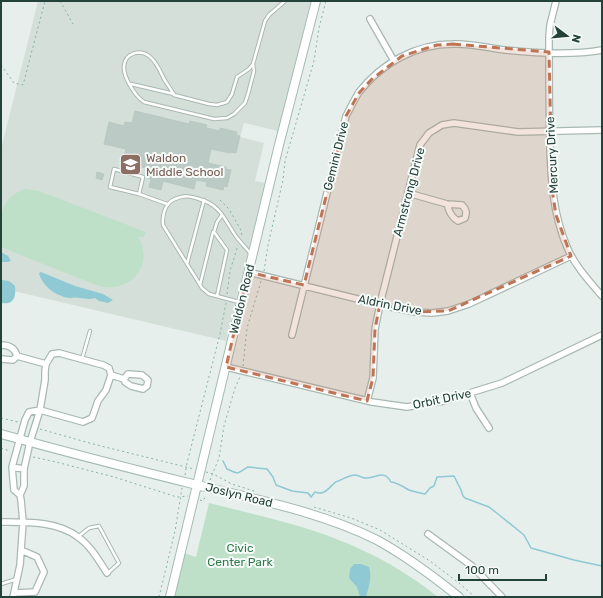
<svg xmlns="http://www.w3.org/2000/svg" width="603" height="598" font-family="Rubik,sans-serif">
	<rect width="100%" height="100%" fill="#e6efeb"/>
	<path fill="#d4dfda" d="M 38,1 L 311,1 L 278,131 L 244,123 L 240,137 L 264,143 L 255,181 L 265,183 L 226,341 L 1,288 L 1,149 Z"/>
	<path fill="#bfe0c8" d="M 25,189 L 39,191 L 146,232 L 143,238 L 138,236 C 145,248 146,260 139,271 C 133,283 117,289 105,287 C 95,286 85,280 76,277 C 50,267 26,257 1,247 L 1,240 L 3,241 L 1,238 C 1,212 0,199 25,189 Z
		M 209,503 C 256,515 305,525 349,544 C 381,558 411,575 438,597 L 173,597 L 184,553 L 196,557 Z"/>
	<path fill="#8ec9d4" d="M 1,252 L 8,256 L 11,261 L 8,262 L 1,262 Z
		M 41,272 L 75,286 L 103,294 L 113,300 L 108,303 L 99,301 L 95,298 C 89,300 85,298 79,298 C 76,297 73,298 69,298 C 56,296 42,286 39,273 Z
		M 1,280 L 9,281 L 15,286 C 16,297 14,305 1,303 Z
		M 354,564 L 361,564 L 369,567 C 372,578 369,586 366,597 L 360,597 L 357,587 L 349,578 L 350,569 Z"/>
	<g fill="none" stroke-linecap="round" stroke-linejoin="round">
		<path stroke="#8ec9d4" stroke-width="1.5" d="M 223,461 L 227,469 C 241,475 235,474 248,467 L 267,469 L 273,477 L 276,485 L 292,491 L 308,493 L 311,497 L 315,492 C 326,497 331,483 338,481 C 343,479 350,475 355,475 C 360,475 362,479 367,478 C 377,478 384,469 391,482 C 399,483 403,487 409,490 C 415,492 420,493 425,494 L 430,488 L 434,486 L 437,477 L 454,476 L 461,490 L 463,496 L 465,498 L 489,507 L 498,514 L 524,535 L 531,548 L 574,560 L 602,566"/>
	</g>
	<path fill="#bbcac4" stroke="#b8c9c2" d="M 135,111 L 189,124 L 190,121 L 207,125 L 206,128 L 220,131 L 220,128 L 237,132 L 236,135 L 240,136 L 236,153 L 230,152 L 230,153 L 211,149 L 208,163 L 226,167 L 226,169 L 231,170 L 227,187 L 224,186 L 223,190 L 206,186 L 207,182 L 196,180 L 194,189 L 163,181 L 161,190 L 149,187 L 151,179 L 148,178 L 150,169 L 129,164 L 129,166 L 124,165 L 125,163 L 123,162 L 126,149 L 104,144 L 109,122 L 124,126 L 125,122 L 132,123 Z
		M 97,172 L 104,174 L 102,180 L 96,178 Z"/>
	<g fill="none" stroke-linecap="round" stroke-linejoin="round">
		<defs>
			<path id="lane" d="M 253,64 L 249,69 L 237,77 L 232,94 L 227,102 L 217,105 L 209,104 L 174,95 C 171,89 167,84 164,79 C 160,71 157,62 149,56 C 140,49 125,53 124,66 C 123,77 135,96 144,102 L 214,119 L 227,118 L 234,114 L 245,103 L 248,94 L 254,71 L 253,64 L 265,21 L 269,15 L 285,1
				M 131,84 L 174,94
				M 139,194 L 143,177 L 114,169 L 110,187 L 139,194 L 167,204
				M 187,264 L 204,200
				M 200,285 L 213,232
				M 217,296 L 227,250 L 214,232 L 217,222 L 222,215
				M 239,302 L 209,294 L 202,288 L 163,225 C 162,215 165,203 175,199 C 184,195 190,196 199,199 C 222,205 225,222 238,239 C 242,244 246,248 250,253
				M 82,359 L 90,331
				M 79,536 L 89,528 L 99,526 L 119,563 L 108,573
				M 1,584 L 17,579"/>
			<path id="street" d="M 556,1 L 550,25 L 549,37 C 549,73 549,110 550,146 C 551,181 553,214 567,247 C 575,266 589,281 602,296
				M 370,19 L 394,61
				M 408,193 L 447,204 L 462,205 C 466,209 467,212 465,218 L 458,221 C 451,217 449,211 447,204
				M 248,272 L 390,307 L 415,312 L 432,313 L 448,311 L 469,304 L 571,256
				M 292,335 L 346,116 C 350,109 354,100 359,92 C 382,63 416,44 453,44 C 470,43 488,48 505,50 C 533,53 574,55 602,50
				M 1,345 C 9,345 15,348 17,356
				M 17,356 L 46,364
				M 1,359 L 13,360 L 17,356
				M 226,367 L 372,402 L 407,407 L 444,401 L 502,383 L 602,335
				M 470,393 L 476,408 L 489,428
				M 367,401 L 373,378 L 375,329 L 380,304 L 420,145 L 429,133 L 442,125 L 454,123 L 518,132 L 602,130
				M 40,410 L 83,422 L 92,418 L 98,401 L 106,390 L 111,375
				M 12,467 L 24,469
				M 20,495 L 24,486 L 24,469 L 30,442 L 40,410 L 45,380 L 45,371 L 46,364 L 52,354 L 59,353 L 103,365 L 109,368 L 111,375 L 124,379 L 125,382 L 131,386 L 143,389 L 147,386 L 148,380 L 142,375 L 128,374 L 124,379
				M 1,522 C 26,522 57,521 78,537 C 91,546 99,561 107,573
				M 428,534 L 472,566 L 502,597
				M 14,593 L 35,592 L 44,572 L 37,557 L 21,550
				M 13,597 L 20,565 L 23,522 L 21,500 L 20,495 L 14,490 L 12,467 L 25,420 L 29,412 L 40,410"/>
			<path id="secondary" d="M 1,434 C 66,452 132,469 197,485 C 258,500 321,512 377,540 C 406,556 433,576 459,597
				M 170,597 L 279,145 L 316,1"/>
		</defs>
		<use href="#lane" stroke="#a8b8b2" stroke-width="4.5"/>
		<use href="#street" stroke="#a8b8b2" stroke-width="8"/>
		<use href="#secondary" stroke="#a4bbb3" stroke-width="10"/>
		<path stroke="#86b3a5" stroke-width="1" stroke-dasharray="2 3" stroke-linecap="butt" d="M 60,1 L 73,24
			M 1,65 L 14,83 L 23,85 L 45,1
			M 220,200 L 229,209 L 242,232 L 241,236
			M 264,271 L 268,245 L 283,180 L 285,161 L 314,61 L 319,28 L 326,1
			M 227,294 L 230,271 L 238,245
			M 243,366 L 247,328 L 261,281
			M 1,418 L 18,422
			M 40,429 L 93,444 L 194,469
			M 1,448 L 10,451
			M 33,457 L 56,462 L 114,477 L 177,497 L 188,496
			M 206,472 L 213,474 L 232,484 L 257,492
			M 185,475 L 187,463 L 220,334 L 226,303
			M 210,480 L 219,458 L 224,426 L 235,388 L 240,377
			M 200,500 L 203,501 L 206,495
			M 314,507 L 351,518 L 380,530 L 430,561 L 459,583 L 475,597
			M 159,597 L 175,531 L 182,488"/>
		<use href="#lane" stroke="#fff" stroke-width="2.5"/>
		<use href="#street" stroke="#fff" stroke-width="5.5"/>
		<use href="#secondary" stroke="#fff" stroke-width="8"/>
	</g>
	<path fill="#c07456" fill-opacity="0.2" stroke="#c07456" stroke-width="3" stroke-dasharray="8 5" stroke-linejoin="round" d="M 453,44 L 549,52 L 552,189 L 556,215 L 571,256 L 448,311 L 415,312 L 380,304 L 375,329 L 373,378 L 367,401 L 226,367 L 248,272 L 304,285 L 346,116 L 359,93 L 372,79 L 402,56 L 437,45 Z"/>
	<defs>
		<symbol id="school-square" viewBox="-11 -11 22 22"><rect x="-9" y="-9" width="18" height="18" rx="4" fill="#8d6e63" stroke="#f7fbf9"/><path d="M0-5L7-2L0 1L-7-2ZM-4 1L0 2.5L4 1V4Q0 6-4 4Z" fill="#fff"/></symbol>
	</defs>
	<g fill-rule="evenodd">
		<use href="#school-square" x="118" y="152" width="25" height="25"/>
	</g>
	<g text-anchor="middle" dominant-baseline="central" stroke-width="4" stroke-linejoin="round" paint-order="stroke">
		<g font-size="12" fill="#24423a" stroke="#f7fbf9">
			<text transform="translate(552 155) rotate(-93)">Mercury Drive</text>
			<text transform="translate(336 156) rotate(-76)">Gemini Drive</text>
			<text transform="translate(409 192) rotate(-75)">Armstrong Drive</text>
			<text transform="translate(242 299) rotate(-76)">Waldon Road</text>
			<text transform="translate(390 305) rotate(11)">Aldrin Drive</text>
			<text transform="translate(442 399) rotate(-12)">Orbit Drive</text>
			<text transform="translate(239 495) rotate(14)">Joslyn Road</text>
		</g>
		<g font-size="12" fill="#785e54" stroke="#f7fbf9" text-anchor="start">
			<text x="146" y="158">Waldon<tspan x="146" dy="14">Middle School</tspan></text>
		</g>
		<g font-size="12" fill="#2d7a4b" stroke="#f7fbf9">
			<text x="240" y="548">Civic<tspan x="240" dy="14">Center Park</tspan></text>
		</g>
	</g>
	<rect width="603" height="598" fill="none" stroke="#24423a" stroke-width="4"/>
	<g transform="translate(567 36) rotate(106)" stroke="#f7fbf9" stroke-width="3" paint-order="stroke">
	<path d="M0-3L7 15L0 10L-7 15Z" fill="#24423a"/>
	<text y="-6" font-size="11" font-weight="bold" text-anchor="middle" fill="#24423a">N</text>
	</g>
	<path d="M459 574v6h87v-6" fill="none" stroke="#24423a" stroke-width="2"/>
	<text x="465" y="574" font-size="12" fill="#24423a" stroke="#f7fbf9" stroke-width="3" paint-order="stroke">100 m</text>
</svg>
